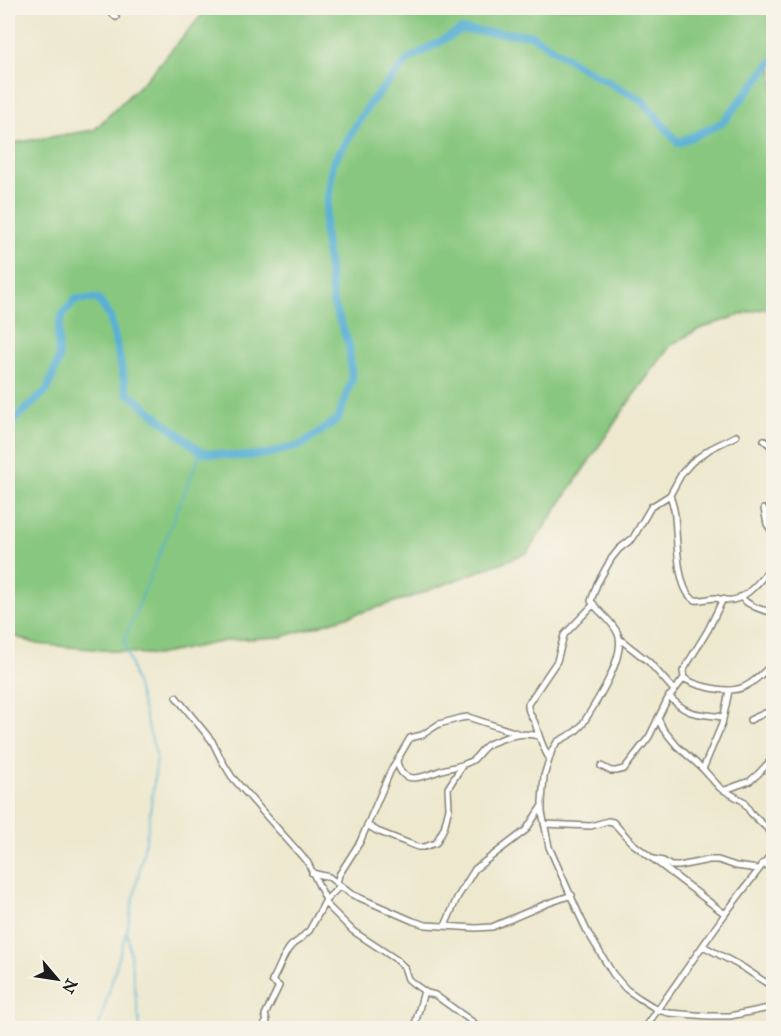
<svg xmlns="http://www.w3.org/2000/svg" width="781" height="1036" font-family="'IM FELL Great Primer',serif">
	<rect width="100%" height="100%" fill="#f7f3e8"/>
	<filter id="ink" filterUnits="userSpaceOnUse"><feTurbulence type="fractalNoise" baseFrequency=".0167" numOctaves="2"/><feDisplacementMap in="SourceGraphic" scale="12" xChannelSelector="R" yChannelSelector="G"/><feConvolveMatrix kernelMatrix="1 2 1 2 8 2 1 2 1" color-interpolation-filters="sRGB"/></filter>
	<filter id="wash" filterUnits="userSpaceOnUse"><feTurbulence type="fractalNoise" baseFrequency=".008" numOctaves="4" result="noise"/><feDisplacementMap in="SourceGraphic" scale="24" xChannelSelector="R" yChannelSelector="G"/><feGaussianBlur stdDeviation="1.35" result="paint"/><feColorMatrix in="noise" values="0 0 0 0 0 0 0 0 0 0 0 0 0 0 0 0 0 1.4 0 .05"/><feComposite in="paint" operator="in"/></filter>
	<g filter="url(#wash)">
		<rect width="100%" height="100%" fill="#ede8ce"/>
		<path fill="#88c77f" stroke="#52724e" stroke-width="1.5" d="M 208,8 L 773,8 L 773,307 L 749,312 L 699,329 L 671,345 L 630,400 L 527,553 L 411,597 L 282,637 L 230,640 L 157,655 L 37,644 L 8,634 L 8,144 L 94,130 L 148,77 Z"/>
		<g fill="none" stroke-linecap="round" stroke-linejoin="round">
			<path stroke="#58b0d5" stroke-width="1.5" d="M 97,1028 L 99,1026 L 126,932
				M 140,1028 L 127,930 L 148,829 L 157,758 L 124,641 L 201,452"/>
			<path stroke="#58b0d5" stroke-width="8" d="M 8,425 L 24,411 L 47,390 L 59,359 L 58,331 L 63,314 L 76,299 L 98,299 L 110,317 L 127,392 L 201,452 L 234,456 L 247,456 L 272,453 L 301,445 L 338,419 L 352,379 L 349,345 L 333,302 L 324,229 L 333,163 L 370,103 L 409,59 L 461,30 L 531,35 L 579,66 L 643,101 L 678,143 L 722,123 L 774,60"/>
		</g>
	</g>
	<g filter="url(#ink)">
		<g fill="none" stroke-linecap="round" stroke-linejoin="round">
			<defs>
				<path id="minor" d="M 106,8 L 116,17
					M 736,436 L 710,449 L 692,462 L 682,473 L 670,495 L 651,507 L 633,538 L 619,549 L 611,559 L 597,584 L 591,601 C 599,613 612,620 618,634 C 627,656 594,706 582,725 L 575,732 L 557,742 L 552,750 L 544,776 L 542,802 L 542,812 L 549,847 L 578,912 L 587,931 L 613,974 L 626,989 L 639,998 L 658,1010 L 669,1013 L 708,1016 L 730,1016 L 774,1007
					M 764,440 L 774,449
					M 670,495 C 672,502 675,510 675,517 C 677,533 676,595 696,600 C 702,601 709,598 715,598 C 721,599 727,601 733,600 C 749,597 764,576 774,563
					M 764,509 L 767,524 L 774,535
					M 740,597 C 750,606 760,611 774,612
					M 723,599 L 708,630 L 683,671 L 684,678 C 692,684 701,686 711,688 C 743,695 752,684 774,662
					M 621,640 L 649,662 L 673,689
					M 669,696 C 688,717 698,713 723,717
					M 176,697 L 212,741 L 222,761 L 232,777 L 308,863 L 326,900
					M 658,718 L 663,729 L 677,746 L 703,769 L 720,788 L 743,801 L 751,813 L 774,835
					M 750,720 L 774,709
					M 549,758 C 542,747 539,735 535,723 C 532,716 527,712 528,704 L 557,661 L 564,635 L 594,604
					M 397,761 C 402,788 425,776 442,770 C 452,767 464,766 473,760 C 479,755 482,748 489,744 C 505,737 522,731 539,736
					M 601,766 L 611,771 L 616,771 L 624,769 L 649,737 L 667,700 L 684,678
					M 703,769 L 722,724 L 729,691
					M 725,790 L 750,781 L 758,774 L 774,757
					M 544,824 L 591,826 L 608,821 L 613,822 L 632,843 L 725,914
					M 367,825 L 377,831 L 418,847 L 424,847 L 436,843 L 444,828 L 449,808 L 448,788 L 462,766
					M 653,859 L 663,861 L 671,866 L 679,866 L 709,860 L 718,860 L 736,866 L 758,869
					M 762,864 L 774,868
					M 312,873 L 329,877 L 351,894 L 413,921 L 426,925 L 476,928 L 492,927 L 546,904 L 572,895
					M 337,883 L 339,875 L 360,842 L 390,772 L 410,738 L 422,735 L 439,724 L 461,718 L 468,717 L 520,734
					M 325,903 L 353,931 L 397,960 L 404,967 L 408,979 L 414,984 L 427,993 L 435,995 L 481,1028
					M 445,926 L 457,898 L 475,869 L 526,830 L 541,807
					M 703,946 L 744,968 L 774,988
					M 262,1028 L 267,1021 L 265,1015 L 279,986 L 272,981 C 279,970 282,956 291,946 C 293,944 296,942 299,940 C 303,937 305,933 309,931 L 326,900 L 340,886
					M 414,1028 L 424,991
					M 645,1028 L 725,914 L 774,850"/>
			</defs>
			<use href="#minor" stroke="#848275" stroke-width="8"/>
			<use href="#minor" stroke="#fff" stroke-width="5"/>
		</g>
	</g>
	<rect width="781" height="1036" fill="none" stroke="#f7f3e8" stroke-width="30"/>
	<g transform="translate(57 979) rotate(119)" stroke="#f7f3e8" stroke-width="4.5" paint-order="stroke">
	<path d="M0-4.5L10 22L0 15L-10 22Z" fill="#1c1c1c"/>
	<text y="-9" font-size="16" font-weight="bold" text-anchor="middle" fill="#1c1c1c">N</text>
	</g>
</svg>
